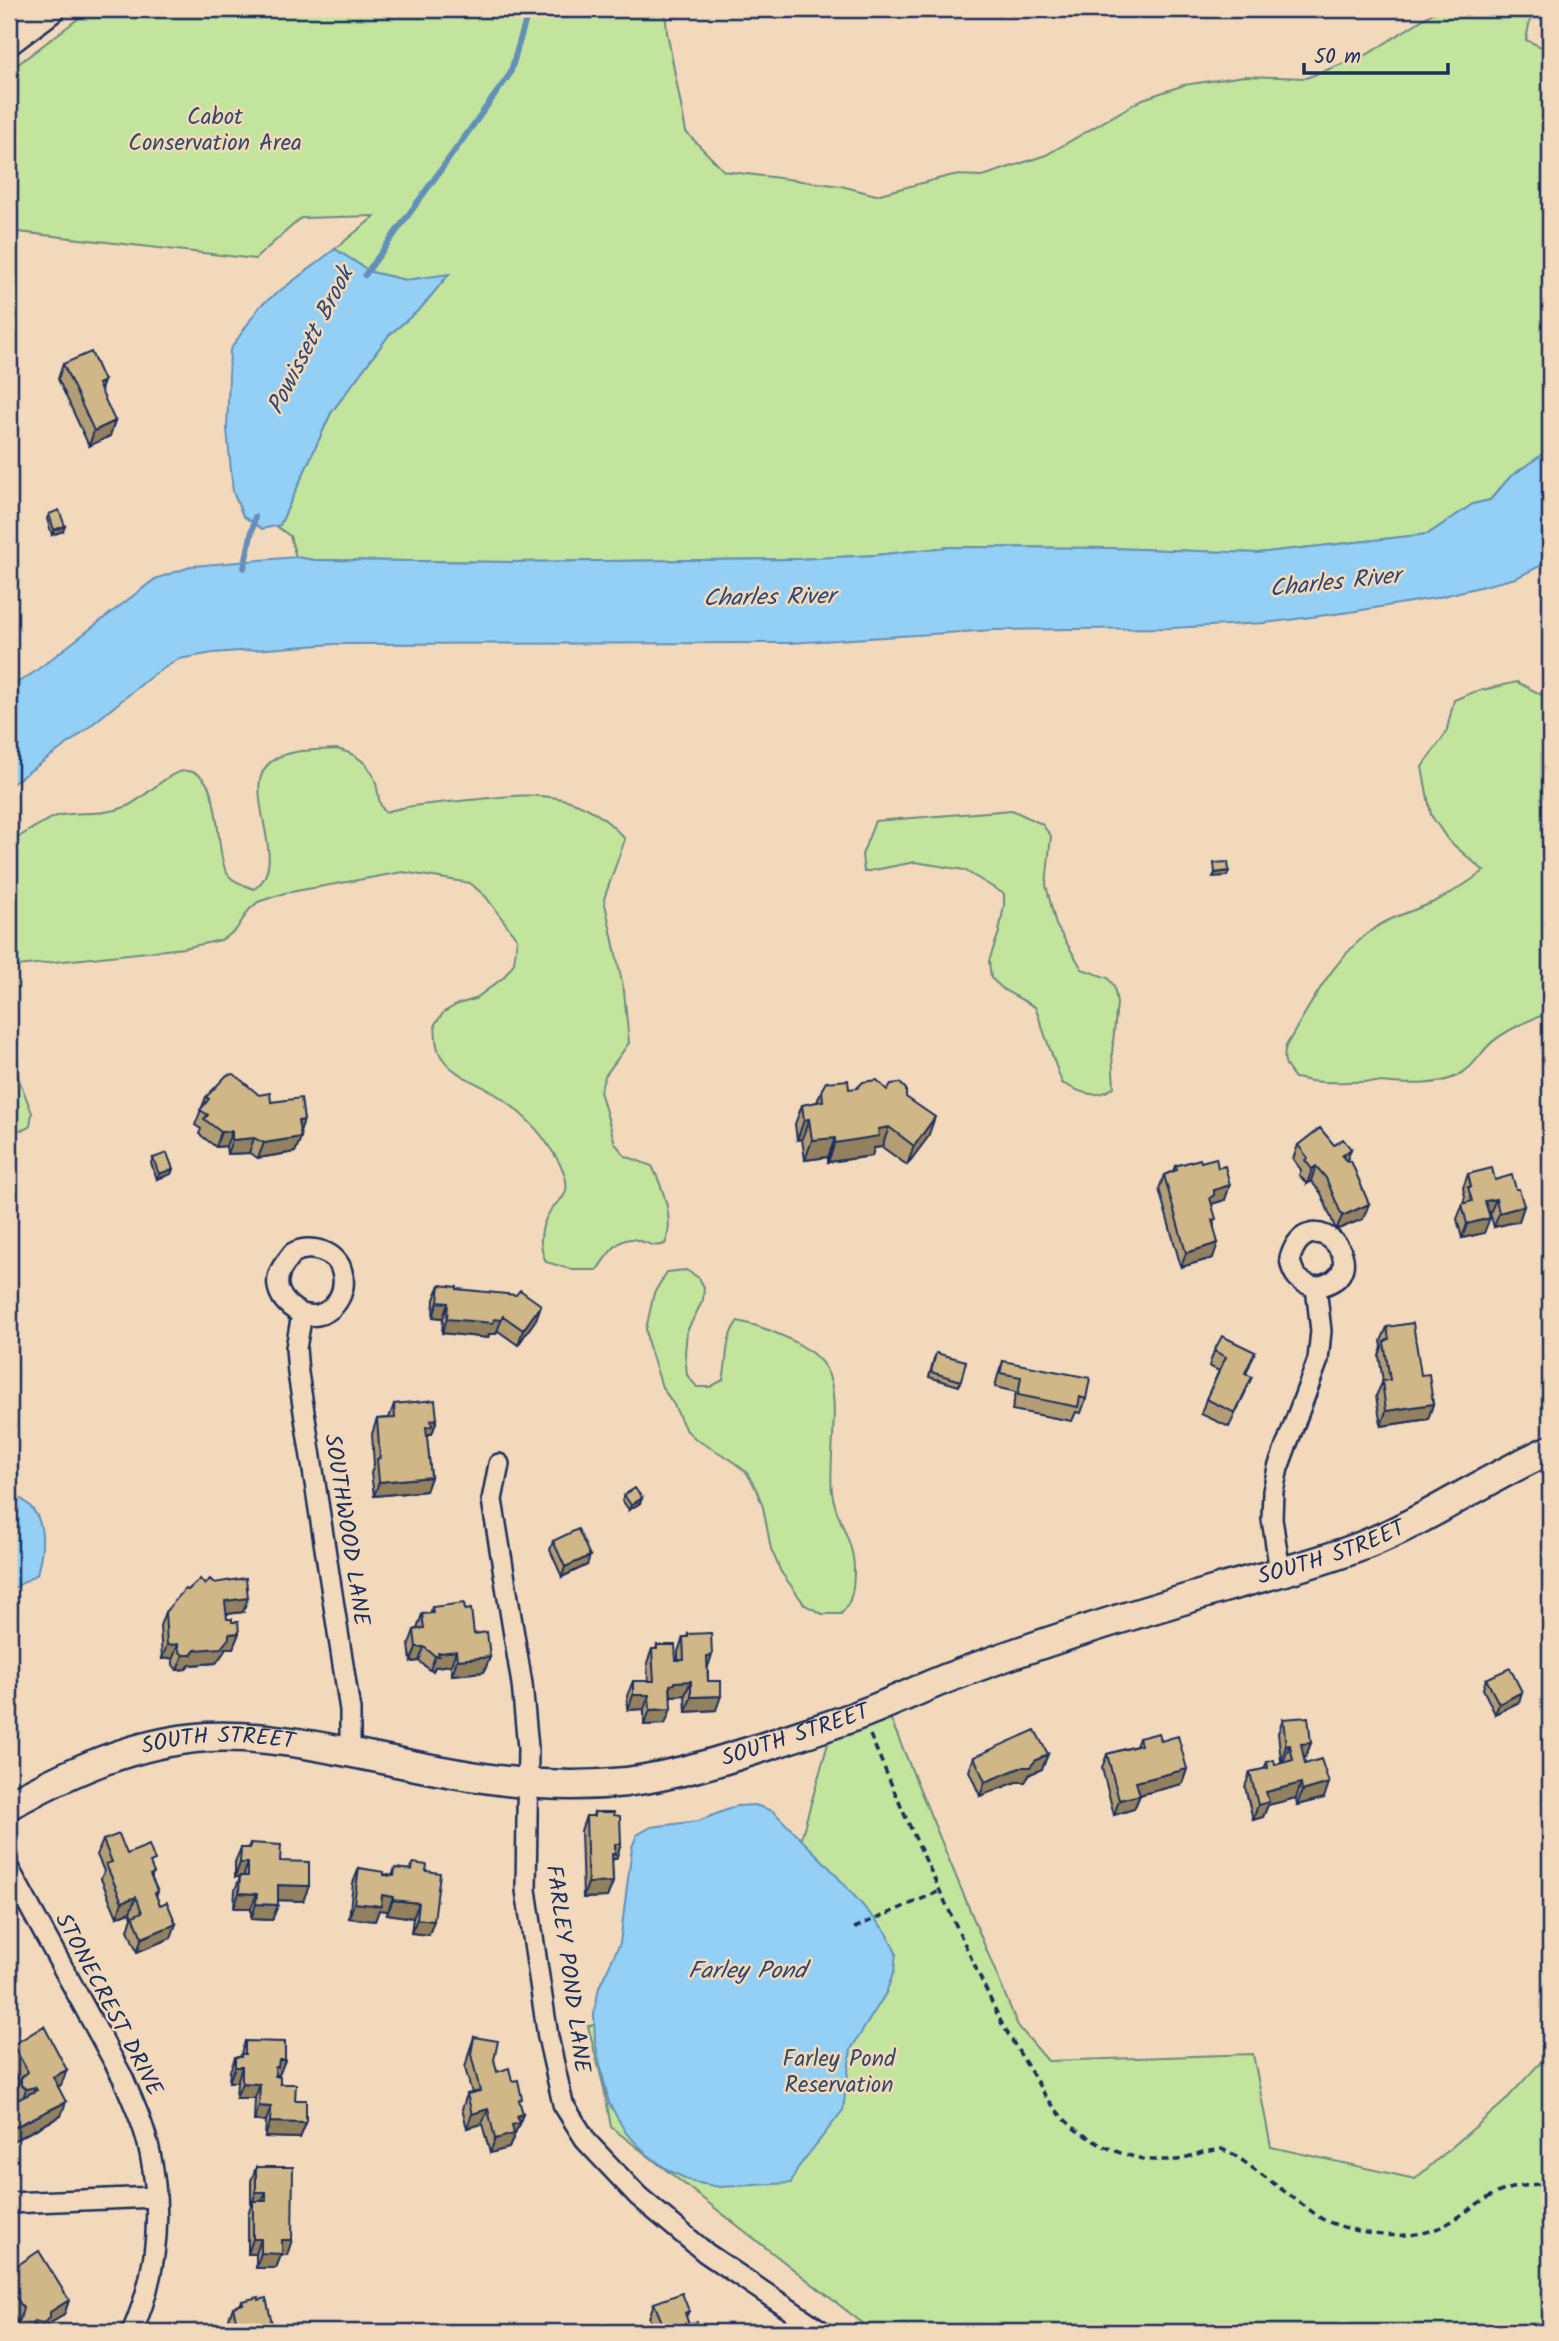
<svg xmlns="http://www.w3.org/2000/svg" width="1559" height="2341" font-family="Kalam,sans-serif">
	<rect width="100%" height="100%" fill="#f3d9bb"/>
	<filter id="ink" filterUnits="userSpaceOnUse"><feTurbulence type="fractalNoise" baseFrequency=".0143" numOctaves="2"/><feDisplacementMap in="SourceGraphic" scale="14" xChannelSelector="R" yChannelSelector="G"/><feConvolveMatrix kernelMatrix="1 2 1 2 8 2 1 2 1" color-interpolation-filters="sRGB"/></filter>
	<g filter="url(#ink)">
		<path fill="#c2e49d" stroke="#6e8a7e" stroke-width="2" d="M 91,9 L 665,9 L 667,32 L 686,132 L 724,171 L 841,186 L 876,195 L 953,175 L 983,176 L 1046,155 L 1143,99 L 1184,85 L 1244,76 L 1306,78 L 1368,54 L 1439,9 L 1528,9 L 1531,15 L 1526,40 L 1550,51 L 1550,449 L 1510,477 L 1490,500 L 1473,504 L 1428,534 L 1258,553 L 1108,548 L 949,547 L 876,555 L 798,559 L 512,562 L 314,560 L 296,557 L 290,536 L 276,526 L 280,525 L 331,413 L 389,335 L 421,308 L 448,275 L 406,280 L 371,272 L 335,249 L 375,216 L 301,218 L 255,259 L 10,231 L 9,71 Z
			M 1517,682 L 1550,699 L 1550,1014 C 1534,1016 1499,1034 1488,1046 C 1478,1057 1471,1069 1457,1076 C 1430,1088 1404,1083 1376,1082 C 1348,1081 1323,1085 1295,1078 C 1285,1066 1282,1060 1286,1046 C 1312,1002 1335,954 1378,926 C 1397,914 1418,910 1438,900 C 1454,892 1470,881 1484,871 L 1448,840 L 1431,815 L 1422,767 L 1446,733 L 1454,700 L 1474,692 Z
			M 337,749 C 353,753 369,762 375,780 C 379,791 377,803 385,812 C 413,804 441,803 470,800 C 500,797 532,792 562,799 C 587,804 608,820 625,839 L 604,899 L 624,991 L 629,1043 L 605,1076 L 600,1091 L 615,1143 L 625,1156 L 652,1166 C 663,1188 675,1220 665,1244 C 653,1248 649,1243 637,1240 C 619,1234 606,1257 597,1270 L 573,1270 L 546,1262 C 537,1242 540,1224 553,1207 C 558,1201 564,1199 566,1191 C 569,1174 555,1155 546,1142 C 536,1126 508,1101 492,1092 C 476,1082 454,1075 443,1059 C 435,1049 436,1036 435,1024 L 444,1012 L 458,1004 L 475,999 L 504,977 L 514,963 L 517,939 L 486,897 L 470,883 L 403,872 L 285,893 L 258,902 L 249,910 L 235,931 L 221,940 L 184,948 L 9,967 L 9,843 C 23,835 46,818 61,815 C 82,812 105,815 125,807 C 144,800 166,772 185,771 C 225,770 213,849 227,873 C 232,882 245,885 254,889 C 296,861 230,781 277,758 C 295,749 317,750 337,749 Z
			M 1012,810 L 1042,824 L 1051,836 L 1046,885 L 1056,925 L 1082,969 L 1108,978 L 1114,986 L 1117,1003 L 1112,1053 L 1114,1087 C 1096,1101 1080,1092 1062,1083 L 1035,1007 L 1004,990 L 991,978 L 989,961 L 999,932 L 1004,905 L 1004,894 L 964,870 L 915,862 L 864,872 L 862,855 L 875,821 Z
			M 9,1053 L 32,1113 L 30,1126 C 22,1133 16,1129 9,1125 Z
			M 686,1270 L 699,1278 L 704,1287 L 703,1300 L 687,1331 L 685,1353 L 687,1375 L 697,1387 L 710,1387 L 723,1380 C 728,1360 724,1338 738,1321 C 765,1327 812,1344 826,1369 C 842,1397 828,1459 832,1492 C 835,1518 854,1540 854,1569 C 854,1585 853,1602 841,1614 L 822,1614 L 805,1605 L 781,1572 L 771,1549 L 763,1507 L 757,1491 L 747,1473 L 730,1459 L 697,1440 L 685,1429 L 674,1405 L 662,1387 L 648,1343 L 646,1329 L 654,1293 L 667,1272 Z
			M 889,1715 L 1018,2026 L 1048,2061 L 1253,2054 L 1271,2147 L 1415,2179 L 1503,2103 L 1550,2052 L 1550,2332 L 874,2332 L 611,2127 L 604,2088 L 588,2026 L 619,2021 L 794,1863 L 829,1740 Z"/>
		<path fill="#94d0f5" stroke="#6490b9" stroke-width="2" d="M 335,249 L 371,272 L 406,280 L 449,274 L 421,308 L 389,335 L 331,413 L 280,525 L 262,529 L 243,516 L 233,492 L 227,429 L 230,350 L 260,306 Z
			M 1550,449 L 1550,561 L 1516,578 L 1435,598 L 1350,612 L 1265,623 L 1171,628 L 994,630 L 790,643 L 335,644 L 213,653 L 179,659 L 153,675 L 73,740 L 9,786 L 9,688 L 33,673 L 155,579 L 193,566 L 296,557 L 314,560 L 512,562 L 798,559 L 876,555 L 949,547 L 1108,548 L 1258,553 L 1428,534 L 1473,504 L 1490,500 L 1510,477 Z
			M 9,1493 C 47,1507 46,1540 37,1574 L 9,1591 Z
			M 755,1805 L 773,1811 L 828,1866 L 887,1933 L 896,1953 L 894,1971 L 886,1993 L 851,2049 L 843,2110 L 797,2169 L 791,2183 L 720,2187 L 693,2182 L 668,2170 L 648,2155 L 626,2133 L 609,2103 L 595,2042 L 594,2014 L 599,1987 L 620,1943 L 632,1847 L 637,1835 L 651,1827 L 698,1821 L 737,1806 Z"/>
		<g fill="none" stroke-linecap="round" stroke-linejoin="round">
			<path stroke="#6490b9" stroke-width="6" d="M 365,275 L 510,74 L 529,9
				M 244,568 L 255,517"/>
			<defs>
				<path id="street" d="M 302,1314 C 280,1303 269,1283 286,1262 C 287,1261 292,1254 293,1253 C 310,1243 338,1252 342,1272 C 347,1290 337,1310 318,1315 C 313,1316 306,1315 302,1314 L 296,1348 L 298,1373 L 350,1710 L 350,1752
					M 499,1464 L 492,1500 L 522,1684 L 528,1748 L 526,1890 L 548,2037 L 563,2104 L 587,2142 L 638,2196 L 706,2253 L 823,2332
					M 1280,1571 L 1272,1519 L 1273,1491 L 1278,1468 L 1318,1360 L 1321,1331 L 1316,1287 C 1382,1275 1311,1193 1290,1258 C 1292,1275 1299,1283 1316,1287
					M 9,1869 L 123,2078 C 133,2102 145,2127 150,2153 C 163,2215 157,2275 132,2332
					M 9,2203 L 156,2197"/>
				<g id="secondary">
					<path d="M 9,40 L 50,9"/>
					<path id="s1" d="M 9,1805 C 71,1771 135,1742 207,1737 C 269,1734 332,1749 392,1761 C 472,1778 545,1791 626,1782 C 678,1775 727,1759 776,1743 C 804,1733 833,1725 861,1714 C 894,1702 925,1686 958,1674 C 1047,1640 1138,1613 1230,1586 C 1273,1574 1319,1563 1362,1546 C 1428,1520 1486,1478 1550,1450"/>
				</g>
			</defs>
			<use href="#street" stroke="#1b2f5e" stroke-width="24"/>
			<use href="#secondary" stroke="#1b2f5e" stroke-width="33"/>
			<path stroke="#1b2f5e" stroke-width="3.5" stroke-dasharray="7 5" stroke-linecap="butt" d="M 870,1735 L 906,1818 L 1001,2022 L 1046,2097 L 1062,2117 L 1076,2130 L 1099,2144 L 1123,2154 L 1147,2160 L 1178,2160 L 1203,2152 L 1222,2149 L 1239,2158 L 1322,2219 C 1358,2235 1410,2244 1447,2224 C 1463,2215 1476,2203 1493,2195 C 1510,2186 1531,2185 1550,2183
				M 854,1928 L 940,1891"/>
			<use href="#street" stroke="#f3d9bb" stroke-width="19"/>
			<use href="#secondary" stroke="#f3d9bb" stroke-width="28"/>
		</g>
		<path fill="#b39d74" stroke="#1b2f5e" stroke-width="2" d="M 63,364 L 104,381 L 101,390 L 110,436 L 89,446 L 58,379 Z
			M 49,514 L 63,531 L 52,535 L 47,519 Z
			M 822,1089 L 887,1090 L 906,1097 L 928,1137 L 907,1165 L 882,1147 L 874,1148 L 872,1156 L 828,1162 L 828,1157 L 805,1160 L 802,1139 L 797,1140 L 795,1124 L 802,1105 L 817,1102 Z
			M 259,1095 L 271,1102 L 300,1132 L 301,1137 L 295,1152 L 258,1158 L 249,1153 L 227,1154 L 226,1146 L 216,1147 L 199,1134 L 201,1129 L 195,1125 L 206,1097 Z
			M 1298,1145 L 1334,1145 L 1351,1149 L 1346,1162 L 1363,1219 L 1336,1230 L 1321,1193 L 1311,1181 L 1307,1184 L 1299,1175 L 1301,1170 L 1293,1159 Z
			M 153,1158 L 173,1169 L 171,1174 L 157,1179 L 151,1163 Z
			M 1201,1162 L 1225,1200 L 1212,1204 L 1214,1226 L 1213,1258 L 1181,1267 L 1159,1189 L 1164,1175 L 1173,1171 L 1175,1166 Z
			M 1468,1174 L 1495,1180 L 1516,1189 L 1524,1206 L 1519,1221 L 1494,1227 L 1490,1213 L 1488,1214 L 1484,1233 L 1462,1238 L 1457,1219 L 1463,1204 L 1465,1196 L 1463,1188 Z
			M 440,1285 L 457,1289 L 541,1305 L 536,1319 L 518,1345 L 498,1331 L 496,1334 L 489,1334 L 488,1338 L 442,1333 L 443,1318 L 433,1317 L 434,1299 Z
			M 1387,1327 L 1421,1375 L 1433,1404 L 1428,1419 L 1381,1426 L 1376,1396 L 1383,1381 L 1379,1356 L 1382,1347 L 1381,1341 Z
			M 1214,1351 L 1255,1352 L 1246,1374 L 1246,1391 L 1229,1427 L 1201,1414 L 1206,1399 L 1219,1371 L 1209,1366 Z
			M 934,1358 L 966,1361 L 959,1386 L 929,1377 Z
			M 1003,1361 L 1086,1399 L 1081,1413 L 1076,1412 L 1072,1421 L 1012,1410 L 1016,1392 L 995,1387 L 998,1375 Z
			M 394,1404 L 437,1419 L 432,1434 L 429,1434 L 427,1438 L 431,1477 L 426,1491 L 374,1496 L 371,1473 L 374,1465 L 372,1434 L 377,1419 L 389,1418 Z
			M 624,1495 L 642,1498 L 640,1503 L 629,1510 L 622,1500 Z
			M 553,1541 L 587,1565 L 562,1577 L 550,1550 Z
			M 205,1585 L 243,1612 L 226,1614 L 227,1619 L 232,1622 L 239,1633 L 233,1648 L 225,1648 L 224,1652 L 216,1663 L 190,1665 L 186,1669 L 177,1670 L 173,1665 L 173,1658 L 162,1659 L 160,1626 L 165,1612 L 188,1590 Z
			M 432,1607 L 465,1610 L 474,1634 L 490,1657 L 484,1672 L 452,1675 L 451,1665 L 435,1667 L 433,1671 L 430,1670 L 419,1661 L 411,1662 L 409,1644 L 414,1630 L 417,1629 L 422,1614 L 430,1614 Z
			M 688,1634 L 708,1667 L 708,1681 L 716,1710 L 686,1712 L 685,1695 L 671,1696 L 665,1724 L 644,1725 L 644,1709 L 628,1710 L 627,1696 L 633,1681 L 648,1681 L 647,1663 L 652,1649 L 656,1649 L 657,1645 L 676,1660 L 678,1660 L 678,1652 L 683,1637 L 687,1637 Z
			M 1486,1679 L 1519,1702 L 1495,1714 L 1483,1689 Z
			M 1550,1704 L 1550,1719 L 1547,1712 Z
			M 1283,1719 L 1311,1743 L 1305,1758 L 1304,1758 L 1305,1764 L 1324,1798 L 1297,1805 L 1296,1798 L 1268,1805 L 1263,1817 L 1253,1820 L 1245,1787 L 1250,1772 L 1264,1769 L 1267,1762 L 1275,1765 L 1285,1762 L 1284,1760 L 1281,1761 L 1278,1733 Z
			M 1139,1738 L 1161,1741 L 1187,1769 L 1182,1784 L 1140,1795 L 1134,1809 L 1114,1815 L 1102,1768 L 1107,1754 L 1136,1746 Z
			M 1048,1754 L 1042,1769 L 1030,1774 L 1025,1782 L 1016,1782 L 980,1796 L 969,1771 L 974,1757 Z
			M 594,1812 L 621,1844 L 616,1859 L 613,1859 L 612,1861 L 613,1882 L 607,1897 L 583,1898 L 581,1831 L 586,1816 L 593,1816 Z
			M 103,1840 L 152,1869 L 152,1879 L 158,1892 L 156,1896 L 171,1938 L 137,1952 L 128,1930 L 132,1917 L 130,1912 L 117,1917 L 101,1879 L 104,1871 L 97,1855 Z
			M 250,1843 L 280,1861 L 303,1901 L 278,1900 L 278,1905 L 272,1920 L 251,1919 L 251,1908 L 234,1908 L 235,1890 L 240,1877 L 235,1877 L 235,1862 L 241,1848 L 248,1848 Z
			M 413,1863 L 426,1871 L 429,1935 L 411,1933 L 413,1918 L 387,1914 L 388,1911 L 379,1910 L 375,1921 L 349,1918 L 353,1883 L 359,1868 L 392,1876 L 395,1868 L 410,1870 Z
			M 474,2037 L 494,2060 L 497,2072 L 512,2081 L 523,2114 L 509,2148 L 490,2153 L 482,2124 L 467,2128 L 462,2109 L 467,2094 L 472,2093 L 465,2068 L 469,2052 Z
			M 245,2041 L 285,2060 L 279,2075 L 276,2075 L 275,2076 L 280,2084 L 295,2100 L 306,2123 L 300,2138 L 265,2137 L 266,2121 L 254,2121 L 255,2098 L 236,2098 L 237,2082 L 229,2082 L 230,2071 L 235,2057 L 240,2057 Z
			M 13,2045 L 61,2085 L 58,2086 L 61,2116 L 9,2143 L 9,2104 L 16,2100 L 15,2092 L 19,2081 L 9,2062 L 9,2056 Z
			M 256,2167 L 287,2255 L 281,2255 L 276,2268 L 256,2268 L 256,2254 L 248,2254 L 248,2215 L 251,2206 L 251,2181 Z
			M 9,2271 L 69,2300 L 64,2315 L 47,2325 L 44,2332 L 9,2332 L 12,2321 L 18,2322 L 9,2309 Z
			M 242,2301 L 273,2328 L 280,2332 L 230,2332 L 228,2321 L 233,2307 L 240,2305 Z
			M 654,2303 L 689,2311 L 686,2317 L 689,2325 L 700,2332 L 655,2332 L 649,2318 Z"/>
		<path fill="#92805e" stroke="#1b2f5e" stroke-width="2" d="M 104,381 L 99,395 L 98,384 Z
			M 115,421 L 110,436 L 89,446 L 94,431 Z
			M 65,526 L 63,531 L 52,535 L 54,530 Z
			M 1229,871 L 1227,876 L 1213,877 L 1215,873 Z
			M 935,1117 L 928,1137 L 907,1165 L 914,1146 Z
			M 809,1119 L 802,1139 L 797,1140 L 804,1120 Z
			M 304,1120 L 299,1135 L 298,1121 Z
			M 889,1127 L 882,1147 L 874,1148 L 872,1156 L 828,1162 L 835,1143 L 878,1129 Z
			M 232,1131 L 226,1146 L 216,1147 L 221,1132 Z
			M 301,1137 L 295,1152 L 258,1158 L 264,1143 Z
			M 254,1138 L 249,1153 L 227,1154 L 232,1140 Z
			M 835,1138 L 828,1157 L 805,1160 L 812,1140 Z
			M 1351,1149 L 1346,1164 L 1342,1156 Z
			M 1316,1166 L 1311,1181 L 1307,1184 L 1312,1169 Z
			M 173,1169 L 171,1174 L 157,1179 L 159,1174 Z
			M 1230,1185 L 1225,1200 L 1211,1204 L 1210,1198 L 1214,1190 Z
			M 1496,1199 L 1490,1213 L 1480,1216 L 1485,1201 Z
			M 1369,1204 L 1363,1219 L 1336,1230 L 1342,1216 Z
			M 1524,1206 L 1519,1221 L 1494,1227 L 1499,1213 Z
			M 1490,1218 L 1484,1233 L 1462,1238 L 1467,1224 Z
			M 1218,1243 L 1213,1258 L 1181,1267 L 1186,1253 Z
			M 438,1302 L 448,1303 L 443,1318 L 433,1317 Z
			M 541,1305 L 536,1319 L 518,1345 L 523,1330 Z
			M 503,1316 L 496,1334 L 489,1334 L 488,1338 L 442,1333 L 447,1319 Z
			M 1433,1404 L 1428,1419 L 1381,1426 L 1386,1411 Z
			M 437,1419 L 432,1434 L 429,1434 L 426,1441 L 426,1427 L 431,1420 Z
			M 431,1477 L 426,1491 L 374,1496 L 379,1482 Z
			M 642,1498 L 640,1503 L 629,1510 L 631,1505 Z
			M 590,1556 L 587,1565 L 562,1577 L 565,1567 Z
			M 248,1598 L 243,1612 L 220,1615 L 225,1601 Z
			M 239,1633 L 233,1648 L 225,1648 L 224,1652 L 216,1663 L 190,1665 L 186,1669 L 177,1670 L 183,1655 L 229,1634 Z
			M 178,1644 L 173,1658 L 162,1659 L 167,1645 Z
			M 416,1647 L 424,1647 L 419,1661 L 411,1662 Z
			M 456,1651 L 451,1665 L 435,1667 L 433,1671 L 430,1670 L 435,1656 L 438,1653 Z
			M 712,1655 L 707,1670 L 707,1656 Z
			M 490,1657 L 484,1672 L 452,1675 L 457,1660 Z
			M 691,1681 L 685,1695 L 671,1696 L 670,1685 L 675,1682 Z
			M 1522,1692 L 1519,1702 L 1495,1714 L 1499,1704 Z
			M 633,1695 L 649,1695 L 644,1709 L 628,1710 Z
			M 721,1696 L 716,1710 L 686,1712 L 691,1697 Z
			M 671,1709 L 665,1724 L 644,1725 L 650,1710 Z
			M 1311,1743 L 1305,1758 L 1296,1758 L 1301,1744 Z
			M 1290,1745 L 1284,1760 L 1281,1761 L 1286,1746 Z
			M 1048,1754 L 1042,1769 L 1030,1774 L 1025,1782 L 1016,1782 L 980,1796 L 985,1782 L 1022,1767 Z
			M 1187,1769 L 1182,1784 L 1131,1797 L 1136,1782 Z
			M 1301,1783 L 1296,1798 L 1268,1805 L 1263,1817 L 1253,1820 L 1258,1805 L 1266,1792 Z
			M 1329,1783 L 1324,1798 L 1297,1805 L 1302,1791 Z
			M 1140,1795 L 1134,1809 L 1114,1815 L 1119,1800 Z
			M 615,1844 L 621,1844 L 616,1859 L 613,1859 L 609,1868 L 606,1868 Z
			M 240,1863 L 248,1863 L 243,1877 L 235,1877 Z
			M 613,1882 L 607,1897 L 583,1898 L 588,1883 Z
			M 278,1885 L 309,1886 L 303,1901 L 273,1900 Z
			M 239,1893 L 257,1894 L 251,1908 L 234,1908 Z
			M 382,1895 L 393,1897 L 388,1911 L 379,1910 L 375,1921 L 349,1918 L 354,1903 Z
			M 136,1897 L 130,1912 L 117,1917 L 122,1902 Z
			M 393,1900 L 419,1903 L 413,1918 L 387,1914 Z
			M 256,1904 L 278,1905 L 272,1920 L 251,1919 Z
			M 417,1919 L 434,1921 L 429,1935 L 411,1933 Z
			M 176,1924 L 171,1938 L 137,1952 L 142,1938 Z
			M 279,2060 L 285,2060 L 279,2075 L 276,2075 L 273,2082 L 275,2067 Z
			M 235,2067 L 242,2067 L 237,2082 L 229,2082 Z
			M 67,2070 L 61,2085 L 48,2091 L 53,2077 Z
			M 242,2083 L 260,2084 L 255,2098 L 236,2098 Z
			M 35,2087 L 30,2101 L 21,2104 L 26,2089 Z
			M 66,2102 L 61,2116 L 9,2143 L 9,2137 L 11,2129 Z
			M 259,2106 L 271,2107 L 266,2121 L 254,2121 Z
			M 488,2109 L 482,2124 L 467,2128 L 472,2114 Z
			M 523,2114 L 509,2148 L 490,2153 L 495,2139 L 512,2125 L 517,2116 Z
			M 270,2122 L 306,2123 L 300,2138 L 265,2137 Z
			M 256,2192 L 266,2192 L 260,2206 L 253,2201 L 251,2206 Z
			M 253,2239 L 261,2239 L 256,2254 L 248,2254 Z
			M 282,2240 L 292,2240 L 287,2255 L 281,2255 L 276,2268 L 256,2268 L 261,2253 Z
			M 69,2300 L 64,2315 L 47,2325 L 44,2332 L 39,2332 L 43,2323 L 50,2312 Z"/>
		<path fill="#d0b787" stroke="#1b2f5e" stroke-width="2" d="M 91,352 L 104,381 L 98,384 L 115,421 L 94,431 L 63,364 Z
			M 59,510 L 65,526 L 54,530 L 49,514 Z
			M 1228,862 L 1229,871 L 1215,873 L 1214,863 Z
			M 234,1074 L 259,1095 L 270,1093 L 271,1102 L 301,1098 L 304,1120 L 298,1121 L 301,1137 L 264,1143 L 254,1138 L 232,1140 L 232,1131 L 221,1132 L 204,1119 L 208,1115 L 200,1110 L 209,1099 L 206,1097 L 227,1075 Z
			M 848,1080 L 849,1089 L 857,1088 L 863,1082 L 877,1080 L 887,1090 L 891,1084 L 900,1083 L 906,1089 L 906,1097 L 935,1117 L 914,1146 L 889,1127 L 878,1129 L 879,1136 L 835,1143 L 835,1138 L 812,1140 L 809,1119 L 804,1120 L 802,1105 L 823,1101 L 822,1089 L 826,1082 Z
			M 1320,1128 L 1334,1145 L 1343,1139 L 1351,1149 L 1342,1156 L 1347,1162 L 1351,1161 L 1369,1204 L 1342,1216 L 1326,1178 L 1316,1166 L 1312,1169 L 1305,1160 L 1308,1158 L 1298,1145 Z
			M 167,1153 L 173,1169 L 159,1174 L 153,1158 Z
			M 1216,1158 L 1218,1168 L 1225,1166 L 1230,1185 L 1214,1190 L 1214,1195 L 1210,1198 L 1216,1219 L 1212,1220 L 1218,1243 L 1186,1253 L 1164,1175 L 1177,1170 L 1175,1166 L 1200,1159 L 1201,1162 Z
			M 1492,1168 L 1495,1180 L 1512,1175 L 1516,1189 L 1519,1189 L 1524,1206 L 1499,1213 L 1496,1199 L 1485,1201 L 1490,1218 L 1467,1224 L 1462,1204 L 1472,1201 L 1468,1187 L 1471,1187 L 1468,1174 Z
			M 440,1285 L 457,1287 L 457,1289 L 516,1295 L 520,1290 L 541,1305 L 523,1330 L 503,1316 L 501,1320 L 494,1319 L 493,1323 L 447,1319 L 448,1303 L 438,1302 Z
			M 1413,1323 L 1421,1375 L 1429,1374 L 1433,1404 L 1386,1411 L 1382,1381 L 1390,1380 L 1384,1342 L 1389,1339 L 1387,1327 Z
			M 1222,1336 L 1255,1352 L 1245,1373 L 1252,1377 L 1235,1413 L 1206,1399 L 1226,1357 L 1214,1351 Z
			M 936,1353 L 966,1361 L 961,1381 L 931,1372 Z
			M 1003,1361 L 1090,1378 L 1086,1399 L 1080,1397 L 1078,1407 L 1018,1395 L 1021,1377 L 1000,1373 Z
			M 435,1400 L 437,1419 L 431,1420 L 432,1426 L 426,1427 L 431,1477 L 379,1482 L 377,1459 L 380,1458 L 377,1419 L 395,1418 L 394,1404 Z
			M 635,1488 L 642,1498 L 631,1505 L 624,1495 Z
			M 578,1529 L 590,1556 L 565,1567 L 553,1541 Z
			M 246,1578 L 248,1598 L 225,1601 L 227,1619 L 232,1619 L 232,1622 L 238,1622 L 239,1633 L 229,1634 L 229,1638 L 221,1648 L 195,1650 L 191,1655 L 183,1655 L 179,1651 L 178,1644 L 167,1645 L 165,1612 L 185,1589 L 188,1590 L 200,1579 L 205,1585 L 210,1579 L 214,1583 Z
			M 464,1603 L 465,1610 L 471,1609 L 474,1634 L 487,1632 L 490,1657 L 457,1660 L 456,1651 L 438,1653 L 439,1656 L 435,1656 L 424,1647 L 416,1647 L 414,1630 L 424,1628 L 422,1614 L 433,1613 L 432,1607 Z
			M 711,1633 L 712,1655 L 707,1656 L 708,1681 L 721,1681 L 721,1696 L 691,1697 L 691,1681 L 675,1682 L 675,1684 L 670,1685 L 671,1709 L 650,1710 L 649,1695 L 633,1695 L 633,1681 L 654,1681 L 652,1649 L 657,1649 L 657,1645 L 675,1645 L 676,1660 L 684,1660 L 683,1637 L 688,1637 L 688,1634 Z
			M 1510,1668 L 1522,1692 L 1499,1704 L 1486,1679 Z
			M 1308,1717 L 1311,1743 L 1301,1744 L 1305,1764 L 1321,1759 L 1329,1783 L 1302,1791 L 1301,1783 L 1266,1792 L 1269,1802 L 1258,1805 L 1250,1772 L 1268,1768 L 1267,1762 L 1274,1760 L 1275,1765 L 1293,1760 L 1290,1745 L 1286,1746 L 1283,1719 Z
			M 1035,1730 L 1048,1754 L 1036,1760 L 1030,1767 L 1022,1767 L 985,1782 L 974,1757 Z
			M 1159,1733 L 1161,1741 L 1178,1736 L 1187,1769 L 1136,1782 L 1140,1795 L 1119,1800 L 1107,1754 L 1141,1745 L 1139,1738 Z
			M 594,1812 L 614,1812 L 614,1815 L 620,1816 L 621,1844 L 615,1844 L 615,1854 L 612,1854 L 613,1882 L 588,1883 L 586,1816 L 594,1816 Z
			M 119,1834 L 127,1854 L 149,1845 L 155,1861 L 150,1863 L 154,1873 L 150,1875 L 158,1892 L 155,1893 L 160,1905 L 167,1902 L 176,1924 L 142,1938 L 133,1916 L 142,1912 L 136,1897 L 122,1902 L 106,1864 L 112,1862 L 103,1840 Z
			M 250,1843 L 281,1845 L 280,1861 L 309,1862 L 309,1886 L 278,1885 L 278,1905 L 256,1904 L 257,1894 L 239,1893 L 240,1876 L 248,1876 L 248,1863 L 240,1863 L 241,1848 L 250,1848 Z
			M 413,1863 L 427,1865 L 426,1871 L 440,1873 L 434,1921 L 417,1919 L 419,1903 L 393,1900 L 393,1897 L 382,1895 L 381,1906 L 354,1903 L 359,1868 L 384,1872 L 384,1875 L 394,1876 L 395,1868 L 412,1870 Z
			M 44,2026 L 67,2070 L 53,2077 L 66,2102 L 11,2129 L 9,2124 L 9,2104 L 37,2090 L 35,2087 L 26,2089 L 21,2085 L 21,2078 L 28,2072 L 13,2045 Z
			M 474,2037 L 498,2041 L 494,2060 L 497,2072 L 509,2068 L 512,2081 L 518,2080 L 522,2099 L 519,2100 L 523,2114 L 517,2116 L 519,2123 L 512,2125 L 514,2134 L 495,2139 L 488,2109 L 472,2114 L 467,2094 L 480,2091 L 471,2054 Z
			M 245,2041 L 285,2042 L 285,2060 L 279,2060 L 278,2067 L 275,2067 L 275,2076 L 280,2077 L 280,2084 L 296,2084 L 295,2100 L 306,2100 L 306,2123 L 270,2122 L 271,2107 L 259,2106 L 260,2084 L 242,2083 L 242,2067 L 235,2067 L 235,2057 L 241,2057 L 241,2054 L 245,2054 Z
			M 256,2167 L 293,2167 L 292,2240 L 282,2240 L 282,2254 L 261,2253 L 261,2239 L 253,2239 L 253,2201 L 266,2201 L 266,2192 L 256,2192 Z
			M 39,2251 L 69,2300 L 50,2312 L 50,2318 L 43,2323 L 34,2321 L 32,2325 L 38,2327 L 36,2332 L 9,2332 L 12,2321 L 19,2323 L 23,2308 L 9,2286 L 9,2271 Z
			M 682,2293 L 689,2311 L 685,2313 L 689,2325 L 697,2322 L 700,2332 L 666,2332 L 654,2303 Z
			M 259,2297 L 259,2300 L 266,2298 L 273,2328 L 278,2327 L 280,2332 L 239,2332 L 233,2307 L 243,2304 L 242,2301 Z"/>
	</g>
	<g text-anchor="middle" dominant-baseline="central" stroke-width="5" stroke-linejoin="round" paint-order="stroke">
		<g font-size="23" fill="#344a67" stroke="#f3d9bb">
			<text x="215" y="118">Cabot<tspan x="215" dy="26">Conservation Area</tspan></text>
			<text x="839" y="2060">Farley Pond<tspan x="839" dy="26">Reservation</tspan></text>
		</g>
		<g font-size="23" fill="#1b2f5e" stroke="#f3d9bb">
			<text transform="translate(346 1530) rotate(81)">SOUTHWOOD LANE</text>
			<text stroke="none"><textPath href="#s1" startOffset="1377">SOUTH STREET</textPath></text>
			<text stroke="none"><textPath href="#s1" startOffset="810">SOUTH STREET</textPath></text>
			<text stroke="none"><textPath href="#s1" startOffset="222">SOUTH STREET</textPath></text>
			<text transform="translate(567 1969) rotate(82)">FARLEY POND LANE</text>
			<text transform="translate(108 2005) rotate(62)">STONECREST DRIVE</text>
		</g>
		<g font-size="24" font-style="italic" fill="#2d4775" stroke="#f3d9bb">
			<text transform="translate(311 341) rotate(-63)">Powissett Brook</text>
			<text transform="translate(1335 583) rotate(-6)">Charles River</text>
			<text transform="translate(769 598) rotate(-1)">Charles River</text>
			<text x="747" y="1971">Farley Pond</text>
		</g>
	</g>
	<rect width="1559" height="2341" fill="none" stroke="#f3d9bb" stroke-width="35"/>
	<rect x="18" y="18" width="1524" height="2306" fill="none" stroke="#1b2f5e" stroke-width="2.5" filter="url(#ink)"/>
	<path d="M1304 63v10h144v-10" fill="none" stroke="#1b2f5e" stroke-width="3.5"/>
	<text x="1314" y="63" font-size="21" fill="#1b2f5e" stroke="#f3d9bb" stroke-width="5" paint-order="stroke">50 m</text>
</svg>
